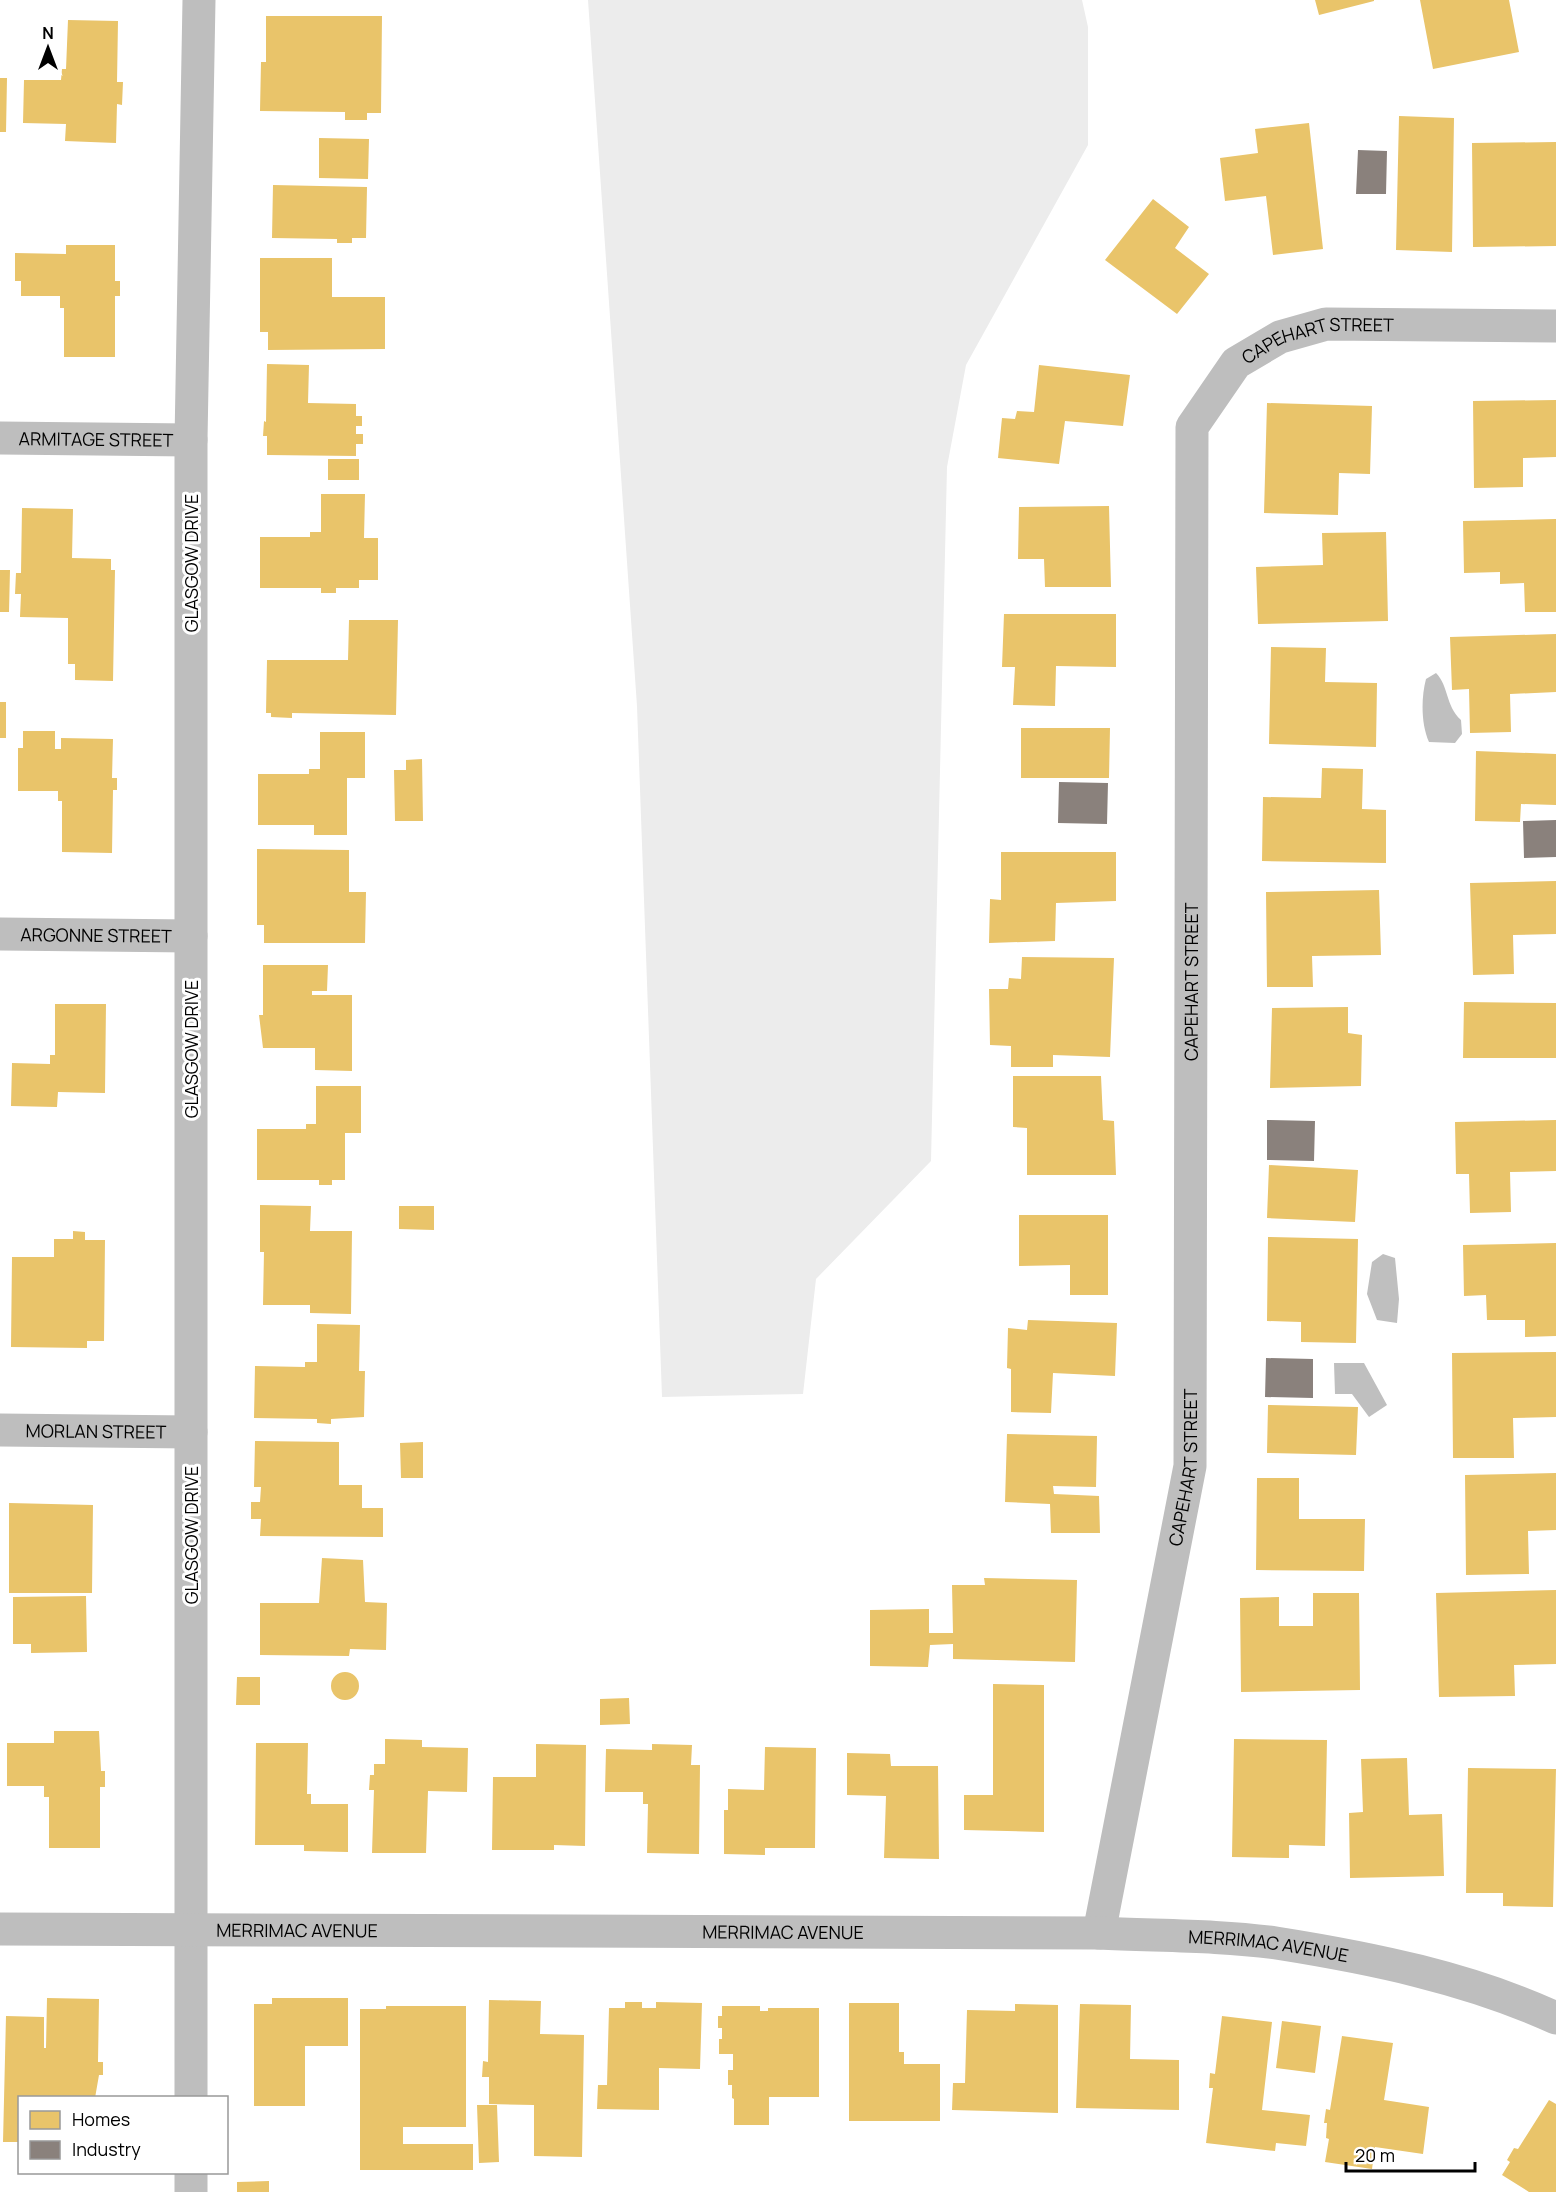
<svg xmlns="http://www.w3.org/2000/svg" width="1556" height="2192" font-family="Manrope,sans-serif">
	<rect width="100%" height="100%" fill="#fff"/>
	<path fill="#ececec" d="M 588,0 L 1082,0 L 1088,27 L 1088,145 L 966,365 L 947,467 L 931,1161 L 816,1279 L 803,1394 L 662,1397 L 637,706 Z"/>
	<path fill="#bfbfbf" d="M 1436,673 C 1449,686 1445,705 1461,720 L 1462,734 L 1455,743 L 1429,742 C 1421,724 1421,698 1426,679 Z
		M 1383,1254 L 1395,1258 L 1399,1299 L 1397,1323 L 1377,1320 L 1367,1294 L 1372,1262 Z
		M 1334,1363 L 1364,1363 L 1387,1405 L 1369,1417 L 1352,1394 L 1335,1394 Z"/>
	<path fill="#e9c46a" d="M 1315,0 L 1374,0 L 1374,1 L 1319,15 Z
		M 1420,0 L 1509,0 L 1519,52 L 1433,69 Z
		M 266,16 L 382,16 L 381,113 L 367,113 L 367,120 L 345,120 L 345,112 L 260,111 L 261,62 L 266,62 Z
		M 68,20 L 118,21 L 117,82 L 123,82 L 122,105 L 117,104 L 116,143 L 65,141 L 66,124 L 23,123 L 24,80 L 61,80 L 62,69 L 66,69 Z
		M 0,78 L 7,78 L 6,132 L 0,132 Z
		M 1399,116 L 1454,118 L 1452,252 L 1396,250 Z
		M 1309,123 L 1323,249 L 1273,255 L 1266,196 L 1225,201 L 1220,158 L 1258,153 L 1255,129 Z
		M 319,138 L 369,139 L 368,179 L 319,178 Z
		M 1556,142 L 1556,246 L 1473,247 L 1472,143 Z
		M 273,185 L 367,187 L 366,238 L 352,238 L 352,243 L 337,243 L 337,239 L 272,238 Z
		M 1153,199 L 1189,227 L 1175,248 L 1209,274 L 1177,314 L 1105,260 Z
		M 66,245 L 115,245 L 115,281 L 120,281 L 120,296 L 115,296 L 115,357 L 64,357 L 64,308 L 60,308 L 60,296 L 21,296 L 21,281 L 15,281 L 15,253 L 66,254 Z
		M 260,258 L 332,258 L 332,297 L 385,297 L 385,349 L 268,350 L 268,332 L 260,332 Z
		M 267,364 L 309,365 L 308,403 L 356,404 L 356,416 L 362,416 L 362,426 L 356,426 L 356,434 L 363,434 L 363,444 L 356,444 L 356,456 L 267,455 L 267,436 L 263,436 L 264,421 L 266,422 Z
		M 1039,365 L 1130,375 L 1123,426 L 1065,421 L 1059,464 L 998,458 L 1002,418 L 1015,419 L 1017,411 L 1034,412 Z
		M 1556,400 L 1556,457 L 1523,458 L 1523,487 L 1474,488 L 1473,401 Z
		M 1267,403 L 1372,406 L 1370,474 L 1339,473 L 1338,515 L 1264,513 Z
		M 328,459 L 359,459 L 359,480 L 328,480 Z
		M 321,494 L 365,494 L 364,538 L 378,538 L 378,580 L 359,580 L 359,588 L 336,588 L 336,593 L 321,593 L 321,588 L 260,588 L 260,537 L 310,537 L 310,532 L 321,532 Z
		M 1109,506 L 1111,587 L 1045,587 L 1044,559 L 1018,559 L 1019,507 Z
		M 22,508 L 73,509 L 72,558 L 111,559 L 111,570 L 115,570 L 113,681 L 75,680 L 75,664 L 68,664 L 68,618 L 20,617 L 21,594 L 15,594 L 16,573 L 21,573 Z
		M 1556,519 L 1556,612 L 1525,612 L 1524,583 L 1500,584 L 1500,572 L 1464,573 L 1463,521 Z
		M 1386,532 L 1388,621 L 1258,624 L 1256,567 L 1323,565 L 1322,533 Z
		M 0,570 L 10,570 L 9,612 L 0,612 Z
		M 1004,614 L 1116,614 L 1116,667 L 1056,666 L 1055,706 L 1013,705 L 1015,667 L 1002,667 Z
		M 349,620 L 398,620 L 396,715 L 292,713 L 292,718 L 271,717 L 271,713 L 266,713 L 267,660 L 348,660 Z
		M 1556,634 L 1556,692 L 1510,694 L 1511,732 L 1470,733 L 1469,689 L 1452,690 L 1450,637 Z
		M 1271,647 L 1326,648 L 1325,682 L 1377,683 L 1376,747 L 1269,744 Z
		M 0,702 L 6,702 L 6,738 L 0,738 Z
		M 1021,728 L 1110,728 L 1109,778 L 1021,778 Z
		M 23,731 L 55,731 L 55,749 L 61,749 L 61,738 L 113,739 L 112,778 L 117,778 L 117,790 L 113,790 L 112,853 L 62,852 L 62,801 L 58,801 L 58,791 L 18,791 L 18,748 L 23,748 Z
		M 320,732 L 365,732 L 365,778 L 347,778 L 347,835 L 314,835 L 314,825 L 258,825 L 258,774 L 309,774 L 309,769 L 320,769 Z
		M 1476,751 L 1556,754 L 1556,805 L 1521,804 L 1520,822 L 1475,821 Z
		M 422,759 L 423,821 L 395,821 L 394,770 L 406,770 L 406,760 Z
		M 1322,768 L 1363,769 L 1362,809 L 1386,810 L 1386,863 L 1262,861 L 1263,797 L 1321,798 Z
		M 257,849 L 349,850 L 349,892 L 366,892 L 365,943 L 264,943 L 264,925 L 257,925 Z
		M 1001,852 L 1116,852 L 1116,901 L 1056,903 L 1055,941 L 989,943 L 990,899 L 1001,900 Z
		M 1556,881 L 1556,934 L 1513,935 L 1514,974 L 1473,975 L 1470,883 Z
		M 1379,890 L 1381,955 L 1312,956 L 1313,987 L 1267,987 L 1266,892 Z
		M 1022,957 L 1114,958 L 1110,1057 L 1053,1055 L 1053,1067 L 1011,1067 L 1011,1046 L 990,1045 L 989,989 L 1008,989 L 1009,978 L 1021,979 Z
		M 263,965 L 328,965 L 327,991 L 312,991 L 312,995 L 352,995 L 352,1071 L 315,1070 L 315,1048 L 263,1048 L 259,1015 L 263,1015 Z
		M 1464,1002 L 1556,1003 L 1556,1058 L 1463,1058 Z
		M 55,1004 L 106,1004 L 105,1093 L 58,1092 L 57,1107 L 11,1106 L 12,1063 L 50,1064 L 50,1055 L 55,1055 Z
		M 1348,1007 L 1348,1033 L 1362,1035 L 1361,1086 L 1270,1088 L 1272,1008 Z
		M 1013,1076 L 1101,1076 L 1103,1120 L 1114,1121 L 1116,1175 L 1027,1175 L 1027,1128 L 1013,1127 Z
		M 316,1086 L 361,1086 L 361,1133 L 345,1133 L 345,1180 L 332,1180 L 332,1185 L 319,1185 L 319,1180 L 257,1180 L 257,1129 L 306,1129 L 306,1124 L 316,1124 Z
		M 1556,1120 L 1556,1171 L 1510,1172 L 1511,1212 L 1470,1213 L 1469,1174 L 1456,1174 L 1455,1122 Z
		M 1269,1165 L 1358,1170 L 1355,1222 L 1267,1218 Z
		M 260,1205 L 311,1206 L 310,1231 L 352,1231 L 351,1314 L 310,1313 L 310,1305 L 263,1305 L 264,1252 L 260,1252 Z
		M 399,1206 L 434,1206 L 434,1230 L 399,1229 Z
		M 1019,1215 L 1108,1215 L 1108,1295 L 1070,1295 L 1070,1265 L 1019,1266 Z
		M 73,1231 L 85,1232 L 85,1240 L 105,1240 L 104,1341 L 87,1341 L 87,1348 L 11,1347 L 12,1257 L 54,1257 L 54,1239 L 73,1239 Z
		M 1268,1237 L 1358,1239 L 1356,1343 L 1301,1342 L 1301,1322 L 1267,1321 Z
		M 1556,1243 L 1556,1336 L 1525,1337 L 1525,1320 L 1487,1320 L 1486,1295 L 1464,1296 L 1463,1245 Z
		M 1028,1320 L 1117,1323 L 1115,1376 L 1053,1373 L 1051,1413 L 1011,1412 L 1011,1369 L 1007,1368 L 1008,1328 L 1027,1330 Z
		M 317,1324 L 360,1325 L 359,1371 L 365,1371 L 364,1417 L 331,1419 L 331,1424 L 317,1423 L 317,1419 L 254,1418 L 255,1366 L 305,1367 L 305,1362 L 317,1362 Z
		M 1556,1352 L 1556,1417 L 1513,1418 L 1514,1458 L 1453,1458 L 1452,1353 Z
		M 1268,1405 L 1358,1407 L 1356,1455 L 1267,1453 Z
		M 1007,1434 L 1097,1436 L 1096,1487 L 1053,1486 L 1054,1494 L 1099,1496 L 1100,1533 L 1051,1533 L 1050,1504 L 1005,1502 Z
		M 255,1441 L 339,1442 L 339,1485 L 362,1485 L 362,1508 L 383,1508 L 383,1537 L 260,1536 L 261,1519 L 251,1519 L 251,1502 L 260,1502 L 261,1487 L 254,1487 Z
		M 423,1442 L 423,1478 L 401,1478 L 400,1443 Z
		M 1556,1473 L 1556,1530 L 1528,1531 L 1529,1574 L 1466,1575 L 1465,1475 Z
		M 1257,1478 L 1299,1478 L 1299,1519 L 1365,1519 L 1364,1571 L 1256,1570 Z
		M 9,1503 L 93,1505 L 92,1593 L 9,1593 Z
		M 322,1558 L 363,1560 L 365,1602 L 387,1603 L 386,1650 L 350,1649 L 349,1656 L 260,1655 L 260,1603 L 319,1603 Z
		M 984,1578 L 1077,1580 L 1075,1662 L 953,1659 L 953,1644 L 930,1645 L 928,1667 L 870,1666 L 870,1610 L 929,1609 L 929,1633 L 953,1633 L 952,1585 L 985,1585 Z
		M 1556,1590 L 1556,1664 L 1514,1665 L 1515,1696 L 1439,1697 L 1436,1593 Z
		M 1313,1593 L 1359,1593 L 1360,1690 L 1241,1692 L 1240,1598 L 1279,1597 L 1279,1626 L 1313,1626 Z
		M 86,1596 L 87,1652 L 31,1653 L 31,1644 L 13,1644 L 13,1597 Z
		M331 1686a14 14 0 1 1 28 0a14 14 0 1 1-28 0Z
		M 237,1677 L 260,1677 L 260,1705 L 236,1705 Z
		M 993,1684 L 1044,1685 L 1044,1832 L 964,1830 L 964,1795 L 993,1795 Z
		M 629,1698 L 630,1724 L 600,1725 L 600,1699 Z
		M 54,1731 L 99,1731 L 101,1771 L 105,1771 L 105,1787 L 100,1787 L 100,1848 L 49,1848 L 49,1797 L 44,1797 L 44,1786 L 7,1786 L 7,1743 L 54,1743 Z
		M 385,1739 L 422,1740 L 422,1747 L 468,1748 L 467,1792 L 428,1791 L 426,1853 L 372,1853 L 374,1790 L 369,1790 L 370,1775 L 374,1775 L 374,1764 L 385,1764 Z
		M 1234,1739 L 1327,1740 L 1325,1846 L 1289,1845 L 1289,1858 L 1232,1857 Z
		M 256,1743 L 308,1743 L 307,1794 L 311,1794 L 311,1804 L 348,1804 L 348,1852 L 304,1851 L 304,1845 L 255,1845 Z
		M 536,1744 L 586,1745 L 585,1846 L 554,1845 L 554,1850 L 492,1850 L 493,1777 L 536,1777 Z
		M 652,1744 L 692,1745 L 691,1765 L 700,1765 L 699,1854 L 647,1853 L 648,1804 L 643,1804 L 643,1792 L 605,1792 L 606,1749 L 652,1750 Z
		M 765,1747 L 816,1748 L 815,1848 L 765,1848 L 765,1855 L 724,1854 L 724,1810 L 728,1810 L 728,1789 L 764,1790 Z
		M 847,1753 L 890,1754 L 891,1766 L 938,1766 L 939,1859 L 884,1858 L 886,1796 L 847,1795 Z
		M 1407,1758 L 1409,1815 L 1442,1814 L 1444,1876 L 1350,1878 L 1349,1813 L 1363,1812 L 1361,1759 Z
		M 1468,1768 L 1556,1769 L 1553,1907 L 1503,1906 L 1503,1893 L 1466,1893 Z
		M 47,1998 L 99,1999 L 98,2062 L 103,2062 L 103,2075 L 99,2075 L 95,2098 L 20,2098 L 20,2142 L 3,2142 L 6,2016 L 44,2017 L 44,2048 L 46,2048 Z
		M 272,1998 L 348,1998 L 348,2046 L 305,2046 L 305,2106 L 254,2106 L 254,2004 L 272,2004 Z
		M 489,2000 L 541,2001 L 540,2034 L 584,2035 L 582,2157 L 534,2156 L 534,2105 L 489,2104 L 489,2077 L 482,2077 L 483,2061 L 488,2062 Z
		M 625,2002 L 642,2002 L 642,2008 L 656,2008 L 656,2002 L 702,2003 L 700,2069 L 659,2068 L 659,2110 L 597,2109 L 598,2085 L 607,2085 L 609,2008 L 625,2008 Z
		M 849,2003 L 899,2003 L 899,2052 L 904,2052 L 904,2064 L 940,2064 L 940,2121 L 849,2121 Z
		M 1015,2004 L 1058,2005 L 1058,2113 L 952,2110 L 953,2083 L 965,2083 L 967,2010 L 1015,2011 Z
		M 1080,2004 L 1131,2005 L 1130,2059 L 1179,2060 L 1179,2110 L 1076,2108 Z
		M 386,2006 L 466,2006 L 466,2127 L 403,2127 L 403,2144 L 473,2144 L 473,2170 L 360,2170 L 360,2009 L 386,2009 Z
		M 722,2006 L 760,2006 L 760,2011 L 768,2011 L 768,2008 L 819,2008 L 819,2097 L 769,2097 L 769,2125 L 734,2125 L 734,2099 L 732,2098 L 732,2085 L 728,2085 L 728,2070 L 733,2070 L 733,2054 L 719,2054 L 719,2039 L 722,2039 L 722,2028 L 718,2028 L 718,2016 L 722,2016 Z
		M 1222,2016 L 1272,2022 L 1262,2110 L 1310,2115 L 1306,2146 L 1276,2143 L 1275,2151 L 1206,2143 L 1213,2088 L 1209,2088 L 1210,2073 L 1215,2074 Z
		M 1282,2021 L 1321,2026 L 1315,2073 L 1276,2068 Z
		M 1342,2036 L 1393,2043 L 1384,2100 L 1429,2107 L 1423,2154 L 1375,2147 L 1372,2169 L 1325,2162 L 1329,2139 L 1326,2138 L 1327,2123 L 1324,2123 L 1326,2109 L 1330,2110 Z
		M 1549,2100 L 1556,2104 L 1556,2192 L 1529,2192 L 1502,2175 L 1510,2162 L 1507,2160 L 1514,2148 L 1518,2149 Z
		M 477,2105 L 497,2105 L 499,2162 L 479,2163 Z
		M 269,2181 L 269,2192 L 237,2192 L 237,2182 Z"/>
	<path fill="#8a817c" d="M 1358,150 L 1387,151 L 1386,194 L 1356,194 Z
		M 1059,782 L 1108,783 L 1107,824 L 1058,823 Z
		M 1556,820 L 1556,857 L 1524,858 L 1523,821 Z
		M 1267,1120 L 1315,1121 L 1314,1161 L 1267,1160 Z
		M 1266,1358 L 1313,1359 L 1313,1398 L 1265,1397 Z"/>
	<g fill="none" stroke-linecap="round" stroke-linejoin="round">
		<g stroke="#bebebe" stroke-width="33">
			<path id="s1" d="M 0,438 L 191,440"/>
			<path id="s2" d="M 0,934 L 191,936"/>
			<path id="s3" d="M 0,1430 L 191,1432"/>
			<path id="s4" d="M 1099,1933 L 1190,1466 L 1192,427 L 1236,363 L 1280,337 L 1326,324 L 1556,326"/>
			<path d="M 191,2098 L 191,440 L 199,0"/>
			<path d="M 191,2172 L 191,2192"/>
		</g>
		<path stroke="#bebebe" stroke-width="33" id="s5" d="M 0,1929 L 1099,1933 C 1157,1936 1218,1935 1276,1943 C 1371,1958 1469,1978 1556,2018"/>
	</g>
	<g text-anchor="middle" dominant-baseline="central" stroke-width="6" stroke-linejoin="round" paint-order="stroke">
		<g font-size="18" fill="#000" stroke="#fff">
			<text stroke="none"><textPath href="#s4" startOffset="1680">CAPEHART STREET</textPath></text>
			<text stroke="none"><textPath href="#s1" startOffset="96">ARMITAGE STREET</textPath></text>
			<text transform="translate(191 563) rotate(-90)">GLASGOW DRIVE</text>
			<text stroke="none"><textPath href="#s2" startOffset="96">ARGONNE STREET</textPath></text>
			<text stroke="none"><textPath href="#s4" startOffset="960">CAPEHART STREET</textPath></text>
			<text transform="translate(191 1049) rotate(-90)">GLASGOW DRIVE</text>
			<text stroke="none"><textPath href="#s3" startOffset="96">MORLAN STREET</textPath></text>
			<text stroke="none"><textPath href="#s4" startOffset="474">CAPEHART STREET</textPath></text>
			<text transform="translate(191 1535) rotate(-90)">GLASGOW DRIVE</text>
			<text stroke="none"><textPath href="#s5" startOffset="297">MERRIMAC AVENUE</textPath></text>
			<text stroke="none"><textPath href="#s5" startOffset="783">MERRIMAC AVENUE</textPath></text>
			<text stroke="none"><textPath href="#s5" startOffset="1269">MERRIMAC AVENUE</textPath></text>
		</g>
	</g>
	<rect x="18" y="2096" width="210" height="78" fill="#ffffff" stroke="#999999" stroke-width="1.5"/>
	<rect x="30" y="2111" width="30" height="18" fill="#e9c46a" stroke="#999999" stroke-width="1.5"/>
	<text x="72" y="2126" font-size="18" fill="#000000">Homes</text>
	<rect x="30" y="2141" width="30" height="18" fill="#8a817c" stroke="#999999" stroke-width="1.5"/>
	<text x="72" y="2156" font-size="18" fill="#000000">Industry</text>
	<g transform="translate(48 48)" stroke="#ffffff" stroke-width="4.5" paint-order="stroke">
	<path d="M0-4.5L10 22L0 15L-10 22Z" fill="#000000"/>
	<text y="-9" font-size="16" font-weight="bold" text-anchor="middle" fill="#000000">N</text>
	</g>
	<path d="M1346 2162v9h129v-9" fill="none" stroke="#000000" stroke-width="3"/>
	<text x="1355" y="2162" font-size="18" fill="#000000" stroke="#ffffff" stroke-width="4.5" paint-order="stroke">20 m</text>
</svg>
